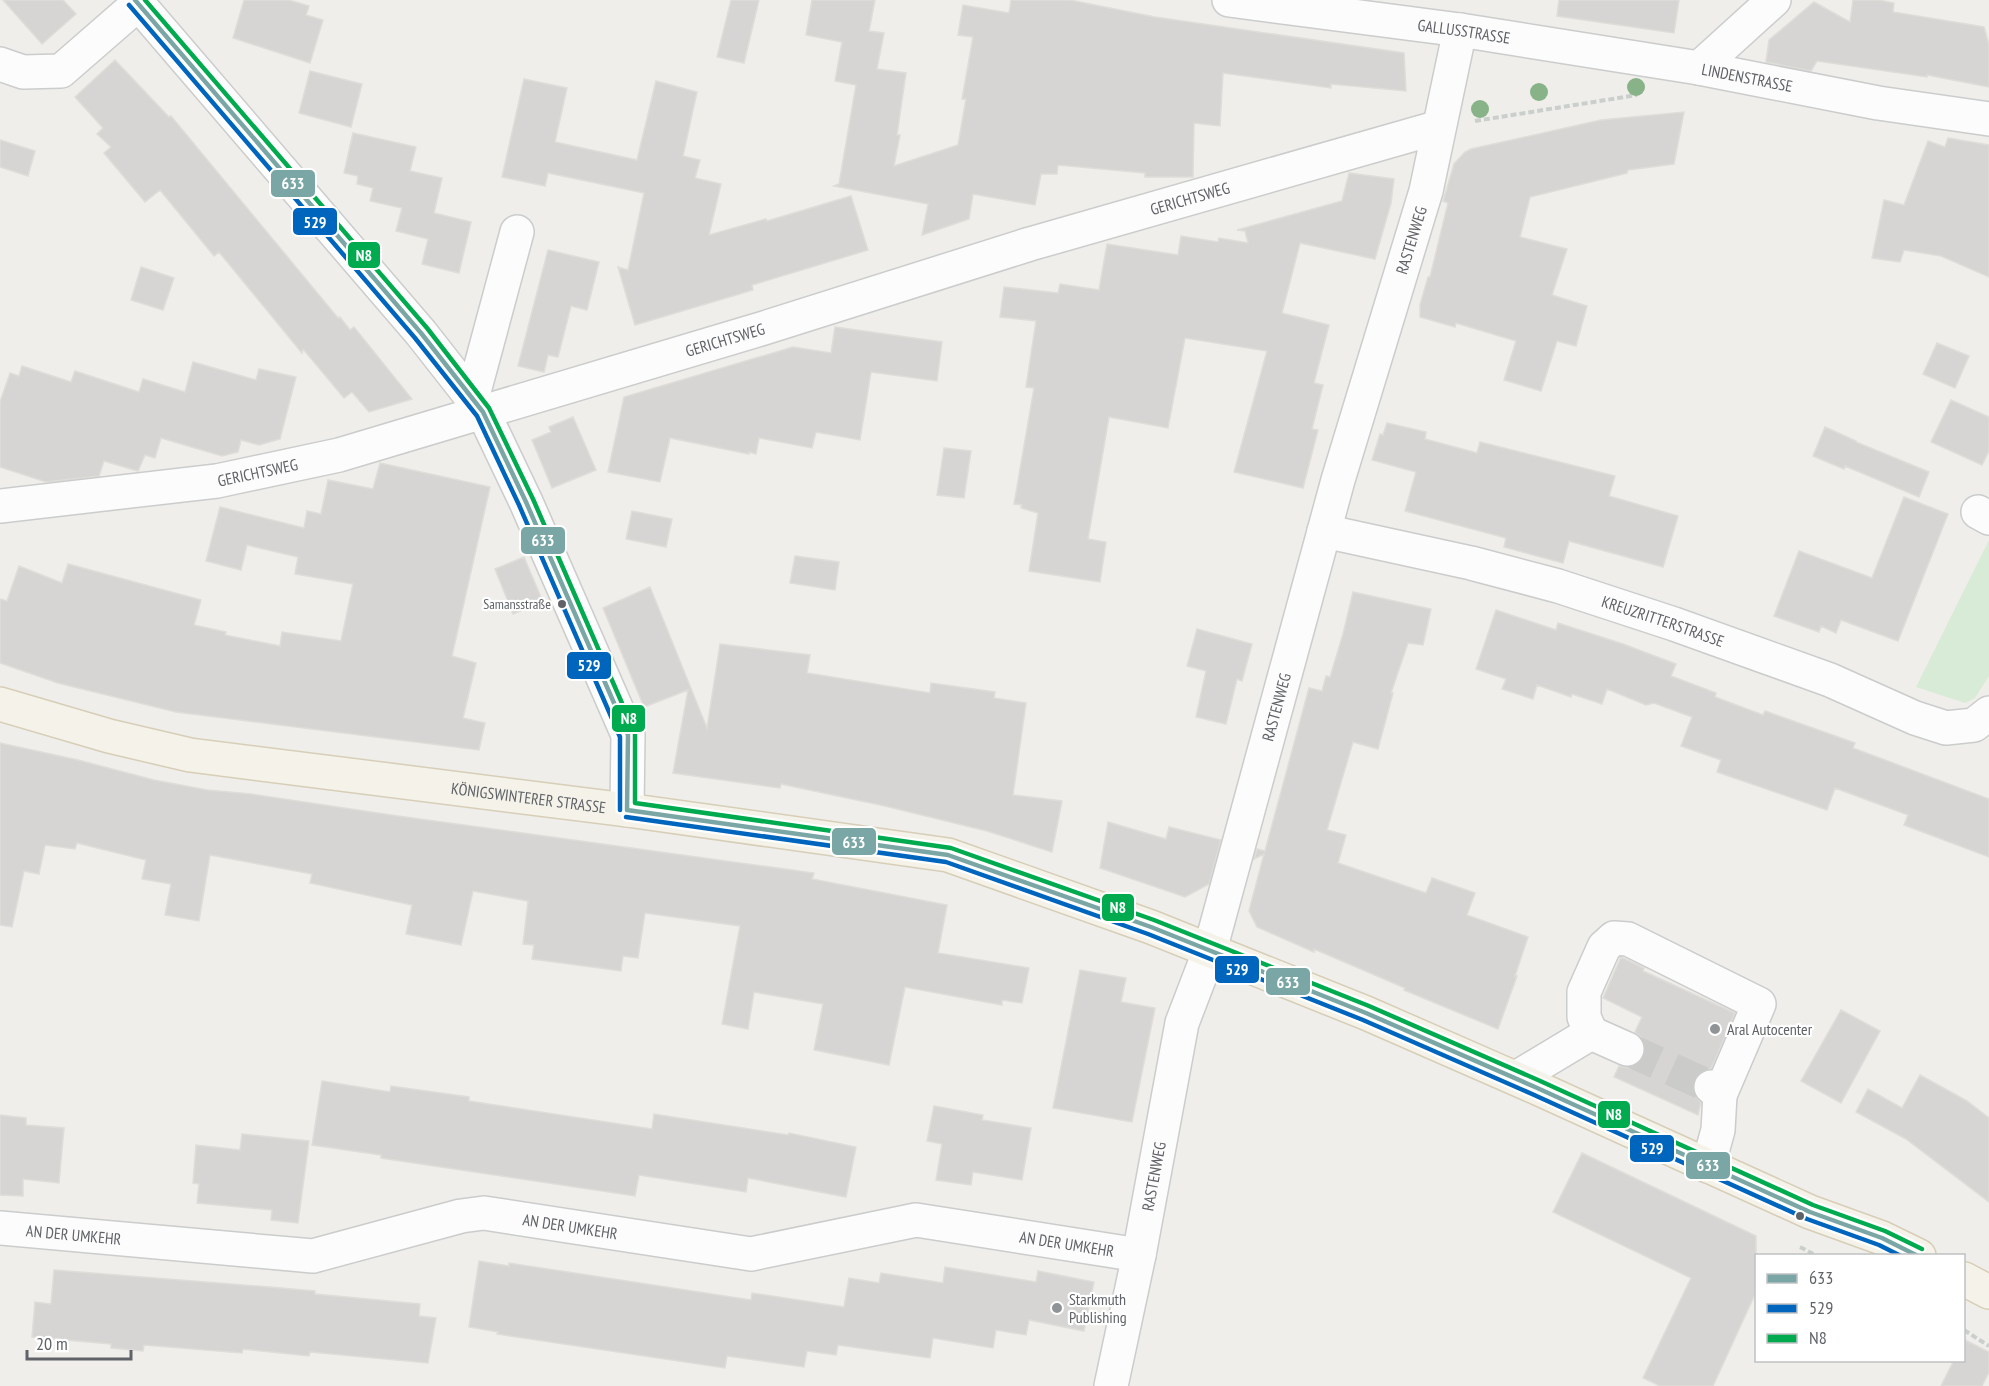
<svg xmlns="http://www.w3.org/2000/svg" width="1989" height="1386" font-family="'PT Sans Narrow',sans-serif">
	<rect width="100%" height="100%" fill="#efeeea"/>
	<path fill="#d8ebd6" d="M 1989,540 L 1989,676 L 1975,698 L 1965,703 L 1916,687 Z"/>
	<path fill="#d6d5d3" stroke="#deddd9" stroke-width="1.5" d="M 3,0 L 63,0 L 76,14 L 42,44 Z
		M 244,0 L 289,0 L 309,6 L 306,15 L 323,20 L 310,63 L 233,38 Z
		M 731,0 L 759,0 L 744,63 L 717,57 Z
		M 812,0 L 875,0 L 869,31 L 884,33 L 877,69 L 906,73 L 897,135 L 900,135 L 894,166 L 958,145 L 966,99 L 962,99 L 973,37 L 958,35 L 963,5 L 1009,13 L 1011,0 L 1070,0 L 1155,17 L 1404,53 L 1406,91 L 1331,84 L 1331,88 L 1223,73 L 1220,126 L 1194,123 L 1193,177 L 1145,177 L 1145,173 L 1058,165 L 1057,174 L 1041,174 L 1035,205 L 973,194 L 969,219 L 922,235 L 928,204 L 834,186 L 839,184 L 856,85 L 835,81 L 842,42 L 806,35 Z
		M 1559,0 L 1679,0 L 1674,33 L 1557,16 Z
		M 1853,0 L 1879,0 L 1894,3 L 1893,12 L 1984,27 L 1989,45 L 1989,87 L 1927,75 L 1927,77 L 1817,61 L 1811,71 L 1766,62 L 1769,40 L 1814,2 L 1850,22 Z
		M 115,60 L 169,117 L 171,116 L 338,318 L 340,317 L 350,330 L 354,327 L 412,399 L 369,412 L 352,392 L 344,398 L 303,349 L 302,353 L 219,252 L 214,256 L 160,190 L 145,202 L 104,153 L 111,147 L 97,134 L 103,128 L 75,97 Z
		M 310,71 L 362,84 L 351,127 L 299,113 Z
		M 524,79 L 567,88 L 555,142 L 637,160 L 656,81 L 697,92 L 683,156 L 700,160 L 695,178 L 721,184 L 709,235 L 766,219 L 767,221 L 851,196 L 868,250 L 752,285 L 753,290 L 635,325 L 618,267 L 628,270 L 644,193 L 548,173 L 545,186 L 502,177 Z
		M 1684,112 L 1674,164 L 1628,170 L 1627,173 L 1530,197 L 1520,237 L 1567,249 L 1552,295 L 1587,306 L 1576,346 L 1557,341 L 1541,391 L 1504,380 L 1516,341 L 1456,323 L 1455,327 L 1420,317 L 1420,305 L 1428,277 L 1430,277 L 1448,203 L 1443,201 L 1454,164 L 1465,152 L 1471,149 L 1601,120 Z
		M 353,133 L 416,147 L 410,171 L 442,178 L 434,213 L 471,222 L 459,273 L 422,264 L 428,239 L 396,231 L 402,208 L 370,201 L 373,188 L 357,184 L 358,176 L 344,173 Z
		M 1948,138 L 1989,145 L 1989,277 L 1941,256 L 1904,250 L 1900,262 L 1872,258 L 1884,200 L 1904,205 L 1928,141 L 1945,147 Z
		M 0,140 L 35,151 L 28,176 L 0,167 Z
		M 1349,173 L 1394,179 L 1391,203 L 1375,259 L 1300,243 L 1282,313 L 1329,325 L 1314,383 L 1323,385 L 1312,429 L 1318,430 L 1303,488 L 1234,472 L 1267,351 L 1185,338 L 1168,428 L 1109,417 L 1088,539 L 1106,542 L 1100,582 L 1029,571 L 1038,513 L 1021,508 L 1022,505 L 1014,504 L 1034,388 L 1026,387 L 1036,321 L 1000,317 L 1004,287 L 1058,293 L 1060,284 L 1099,290 L 1107,244 L 1178,255 L 1181,236 L 1218,242 L 1219,238 L 1248,243 L 1245,231 L 1237,230 L 1342,201 Z
		M 548,250 L 599,262 L 587,310 L 571,306 L 558,357 L 548,355 L 544,372 L 518,366 Z
		M 141,267 L 174,278 L 163,310 L 131,300 Z
		M 835,327 L 942,342 L 937,381 L 871,372 L 860,440 L 816,432 L 812,448 L 759,438 L 756,454 L 749,452 L 749,454 L 670,438 L 660,482 L 608,472 L 624,397 L 793,347 L 831,353 Z
		M 1937,343 L 1969,356 L 1955,388 L 1923,374 Z
		M 193,362 L 256,380 L 259,369 L 296,377 L 280,439 L 259,445 L 241,440 L 238,452 L 222,456 L 161,438 L 155,458 L 145,455 L 138,471 L 104,461 L 99,476 L 46,482 L 0,467 L 0,402 L 10,373 L 19,376 L 22,366 L 71,382 L 75,371 L 139,392 L 143,379 L 185,392 Z
		M 1951,400 L 1989,417 L 1989,451 L 1982,465 L 1931,442 Z
		M 573,417 L 596,470 L 552,488 L 532,440 L 551,432 L 549,427 Z
		M 1387,423 L 1426,432 L 1425,439 L 1477,453 L 1480,442 L 1615,476 L 1609,496 L 1678,516 L 1663,567 L 1569,541 L 1563,563 L 1504,547 L 1506,538 L 1405,511 L 1416,472 L 1372,460 L 1380,434 L 1383,435 Z
		M 1825,427 L 1856,441 L 1856,442 L 1929,472 L 1919,497 L 1845,466 L 1844,469 L 1813,456 Z
		M 944,448 L 971,451 L 964,498 L 937,495 Z
		M 380,463 L 490,487 L 452,656 L 476,663 L 463,718 L 485,723 L 479,750 L 176,712 L 58,683 L 0,663 L 0,599 L 7,601 L 19,566 L 62,583 L 68,564 L 201,600 L 194,625 L 226,632 L 225,635 L 280,646 L 282,632 L 341,641 L 353,584 L 295,574 L 298,557 L 247,545 L 241,570 L 206,561 L 220,507 L 304,528 L 307,511 L 321,514 L 328,480 L 373,489 Z
		M 1904,497 L 1948,514 L 1898,641 L 1841,620 L 1836,633 L 1821,626 L 1819,632 L 1774,616 L 1799,551 L 1872,578 Z
		M 632,511 L 672,519 L 666,547 L 626,539 Z
		M 795,556 L 839,562 L 835,590 L 790,583 Z
		M 524,557 L 543,602 L 513,614 L 495,569 Z
		M 650,587 L 707,728 L 720,644 L 810,655 L 807,673 L 930,693 L 931,683 L 995,692 L 994,698 L 1026,703 L 1013,795 L 1062,801 L 1052,852 L 987,831 L 885,806 L 781,784 L 780,788 L 673,773 L 688,690 L 644,707 L 603,608 Z
		M 1353,592 L 1431,609 L 1423,645 L 1408,643 L 1391,693 L 1393,693 L 1378,749 L 1353,742 L 1327,830 L 1346,835 L 1338,863 L 1426,893 L 1432,878 L 1475,893 L 1467,915 L 1528,937 L 1515,976 L 1517,976 L 1498,1029 L 1404,990 L 1405,988 L 1314,949 L 1314,952 L 1257,927 L 1249,911 L 1264,854 L 1254,859 L 1257,849 L 1265,851 L 1309,688 L 1322,691 L 1326,676 L 1330,677 L 1343,634 Z
		M 1496,610 L 1556,630 L 1558,623 L 1623,644 L 1676,664 L 1671,676 L 1716,693 L 1715,697 L 1763,715 L 1765,711 L 1855,743 L 1853,748 L 1989,799 L 1989,857 L 1904,825 L 1908,815 L 1835,788 L 1827,810 L 1717,772 L 1721,760 L 1681,746 L 1692,717 L 1654,703 L 1646,705 L 1607,689 L 1602,704 L 1572,694 L 1571,697 L 1537,685 L 1533,699 L 1502,689 L 1506,679 L 1476,669 Z
		M 1197,629 L 1252,644 L 1242,681 L 1237,679 L 1226,724 L 1196,717 L 1206,671 L 1187,666 Z
		M 0,743 L 78,760 L 154,780 L 207,790 L 251,794 L 398,816 L 814,873 L 812,879 L 947,905 L 938,953 L 1029,968 L 1022,1003 L 1002,1000 L 1002,1005 L 905,987 L 889,1065 L 814,1050 L 823,1004 L 754,992 L 748,1029 L 722,1024 L 740,926 L 645,913 L 638,958 L 623,956 L 621,971 L 592,967 L 532,959 L 534,945 L 523,944 L 528,901 L 473,891 L 461,945 L 406,934 L 412,905 L 310,883 L 312,874 L 210,855 L 199,921 L 165,915 L 171,884 L 142,879 L 146,860 L 77,843 L 75,849 L 45,845 L 39,874 L 24,871 L 12,927 L 0,925 Z
		M 1108,822 L 1166,839 L 1169,827 L 1221,840 L 1209,884 L 1185,897 L 1100,868 Z
		M 1621,957 L 1644,968 L 1643,971 L 1735,1013 L 1711,1069 L 1705,1069 L 1697,1074 L 1693,1083 L 1693,1093 L 1701,1103 L 1698,1115 L 1614,1077 L 1619,1066 L 1630,1068 L 1638,1064 L 1644,1056 L 1646,1048 L 1642,1038 L 1635,1032 L 1642,1017 L 1603,998 Z
		M 1080,970 L 1126,978 L 1121,1002 L 1155,1008 L 1132,1122 L 1053,1108 Z
		M 1841,1010 L 1880,1031 L 1841,1103 L 1801,1081 Z
		M 1920,1075 L 1967,1101 L 1989,1118 L 1989,1202 L 1906,1139 L 1856,1112 L 1868,1089 L 1902,1108 Z
		M 322,1081 L 390,1092 L 391,1086 L 469,1097 L 469,1101 L 652,1129 L 654,1114 L 788,1135 L 789,1133 L 856,1147 L 846,1197 L 748,1178 L 746,1192 L 639,1175 L 635,1196 L 381,1158 L 381,1155 L 312,1145 Z
		M 934,1106 L 983,1115 L 982,1120 L 1031,1128 L 1022,1180 L 973,1172 L 971,1185 L 936,1180 L 942,1144 L 927,1141 Z
		M 0,1115 L 26,1118 L 26,1125 L 64,1128 L 59,1183 L 23,1179 L 23,1196 L 0,1195 Z
		M 242,1134 L 309,1141 L 298,1223 L 271,1220 L 272,1210 L 197,1203 L 199,1184 L 193,1183 L 196,1145 L 240,1150 Z
		M 1582,1153 L 1756,1236 L 1756,1292 L 1713,1386 L 1660,1386 L 1643,1378 L 1691,1278 L 1553,1212 Z
		M 479,1261 L 509,1266 L 509,1263 L 751,1300 L 752,1293 L 844,1307 L 849,1278 L 879,1283 L 881,1273 L 943,1283 L 945,1267 L 1036,1282 L 1038,1271 L 1094,1282 L 1084,1331 L 1029,1320 L 1026,1335 L 996,1330 L 993,1348 L 933,1338 L 930,1358 L 838,1345 L 836,1355 L 807,1351 L 804,1367 L 727,1356 L 725,1368 L 497,1334 L 498,1332 L 469,1327 Z
		M 54,1270 L 281,1288 L 315,1291 L 315,1294 L 420,1304 L 419,1316 L 436,1318 L 428,1363 L 310,1352 L 309,1356 L 243,1349 L 242,1353 L 144,1345 L 143,1351 L 111,1348 L 111,1344 L 32,1337 L 35,1302 L 51,1304 Z
		M 1965,1340 L 1989,1352 L 1989,1372 L 1982,1386 L 1941,1386 L 1954,1360 L 1964,1360 L 1964,1343 Z"/>
	<g fill="none" stroke-linecap="round" stroke-linejoin="round">
		<path stroke="#cbcbca" stroke-width="33" stroke-dasharray="33 16" stroke-linecap="butt" d="M 1627,1049 L 1711,1087"/>
		<defs>
			<g id="minor">
				<path d="M 135,0 L 421,333 L 483,412 L 526,502 L 628,735 L 627,810"/>
				<path id="s1" d="M 1229,0 L 1460,30 L 1699,68 L 1878,103 L 1989,119"/>
				<path d="M 0,64 L 23,72 L 61,71 L 138,4"/>
				<path d="M 1699,68 L 1774,0"/>
				<path d="M 472,399 L 517,232"/>
				<path id="s2" d="M 0,506 L 217,481 L 339,455 L 764,328 L 1030,244 L 1439,127"/>
				<path d="M 1978,512 L 1989,518"/>
				<path id="s3" d="M 1324,531 L 1471,563 L 1558,586 L 1674,624 L 1830,680 L 1915,718 L 1946,728 L 1974,725 L 1989,713"/>
				<path d="M 1591,1033 L 1584,1017 L 1584,992 L 1604,947 L 1614,938 L 1628,939 L 1759,1004 L 1720,1095"/>
				<path d="M 1516,1078 L 1591,1033 L 1627,1049"/>
				<path d="M 1708,1166 L 1718,1130 L 1720,1095 L 1711,1087"/>
				<path id="s4" d="M 0,1228 L 313,1256 L 461,1216 L 484,1213 L 751,1254 L 916,1220 L 1139,1255"/>
				<path id="s5" d="M 1111,1386 L 1139,1255 L 1182,1023 L 1210,950 L 1338,480 L 1426,191 L 1460,30"/>
			</g>
			<g id="major">
				<path id="s6" d="M 0,704 L 109,736 L 190,755 L 627,810 L 948,855 L 1151,927 L 1366,1013 L 1535,1087 L 1810,1212 L 1882,1238 L 1919,1256"/>
				<path d="M 1964,1279 L 1989,1292"/>
			</g>
		</defs>
		<use href="#minor" stroke="#cbcccc" stroke-width="36"/>
		<use href="#major" stroke="#d7ceb8" stroke-width="36"/>
		<path stroke="#cacfcc" stroke-width="4" stroke-dasharray="6 3" stroke-linecap="butt" d="M 1475,121 L 1637,95
			M 1800,1247 L 1817,1256
			M 1964,1330 L 1989,1346"/>
		<use href="#minor" stroke="#fdfcfc" stroke-width="33"/>
		<use href="#major" stroke="#f4f2e9" stroke-width="33"/>
		<defs>
			<path id="bus-1" d="M 135,0 L 421,333 L 483,412 L 526,502 L 628,735 L 627,810
				M 627,810 L 948,855 L 1151,927 L 1366,1013 L 1535,1087 L 1810,1212 L 1882,1238 L 1918,1256"/>
			<path id="bus-2" d="M 129,5 L 415,338 L 477,416 L 519,505 L 620,737 L 620,810
				M 626,817 L 946,862 L 1148,934 L 1363,1020 L 1532,1094 L 1807,1219 L 1879,1245 L 1901,1256"/>
			<path id="bus-3" d="M 145,0 L 427,328 L 489,408 L 533,499 L 635,733 L 635,803 L 951,848 L 1154,920 L 1369,1006 L 1538,1080 L 1813,1205 L 1885,1231 L 1922,1249"/>
		</defs>
		<use href="#bus-1" stroke="#fff" stroke-width="9"/>
		<use href="#bus-2" stroke="#fff" stroke-width="9"/>
		<use href="#bus-3" stroke="#fff" stroke-width="9"/>
		<use href="#bus-1" stroke="#7aa7a5" stroke-width="4.5"/>
		<use href="#bus-2" stroke="#0065bd" stroke-width="4.5"/>
		<use href="#bus-3" stroke="#00ab4f" stroke-width="4.5"/>
	</g>
	<g fill="#88b388">
		<circle cx="1636" cy="87" r="9"/>
		<circle cx="1539" cy="92" r="9"/>
		<circle cx="1480" cy="109" r="9"/>
	</g>
	<g fill="#5f6368" stroke="#fff" stroke-width="2">
		<circle cx="562" cy="604" r="5"/>
		<circle cx="1800" cy="1216" r="5"/>
	</g>
	<g fill="#919496" stroke="#fff" stroke-width="2">
		<circle cx="1715" cy="1029" r="6"/>
		<circle cx="1057" cy="1308" r="6"/>
	</g>
	<g text-anchor="middle" dominant-baseline="central" stroke-width="4.5" stroke-linejoin="round" paint-order="stroke">
		<g font-size="14" fill="#5f6368" stroke="#fff" text-anchor="end">
			<text x="551" y="604">Samansstraße</text>
		</g>
		<g font-size="16" fill="#5f6368" stroke="#fff">
			<text stroke="none"><textPath href="#s1" startOffset="237">GALLUSSTRASSE</textPath></text>
			<text stroke="none"><textPath href="#s1" startOffset="524">LINDENSTRASSE</textPath></text>
			<text stroke="none"><textPath href="#s2" startOffset="1232">GERICHTSWEG</textPath></text>
			<text stroke="none"><textPath href="#s5" startOffset="1186">RASTENWEG</textPath></text>
			<text stroke="none"><textPath href="#s2" startOffset="746">GERICHTSWEG</textPath></text>
			<text stroke="none"><textPath href="#s2" startOffset="260">GERICHTSWEG</textPath></text>
			<text stroke="none"><textPath href="#s3" startOffset="351">KREUZRITTERSTRASSE</textPath></text>
			<text stroke="none"><textPath href="#s5" startOffset="700">RASTENWEG</textPath></text>
			<text stroke="none"><textPath href="#s6" startOffset="538">KÖNIGSWINTERER STRASSE</textPath></text>
			<text stroke="none"><textPath href="#s5" startOffset="214">RASTENWEG</textPath></text>
			<text stroke="none"><textPath href="#s4" startOffset="578">AN DER UMKEHR</textPath></text>
			<text stroke="none"><textPath href="#s4" startOffset="74">AN DER UMKEHR</textPath></text>
			<text stroke="none"><textPath href="#s4" startOffset="1082">AN DER UMKEHR</textPath></text>
		</g>
		<g font-size="16" fill="#5f6368" stroke="#fff" text-anchor="start">
			<text x="1727" y="1029">Aral Autocenter</text>
			<text x="1069" y="1299">Starkmuth<tspan x="1069" dy="18">Publishing</tspan></text>
		</g>
	</g>
	<g stroke="#fff" stroke-width="2">
		<rect x="270" y="169" width="46" height="29" rx="6" fill="#7aa7a5"/>
		<rect x="292" y="207" width="46" height="29" rx="6" fill="#0065bd"/>
		<rect x="347" y="241" width="34" height="28" rx="6" fill="#00ab4f"/>
		<rect x="520" y="526" width="46" height="29" rx="6" fill="#7aa7a5"/>
		<rect x="566" y="651" width="46" height="29" rx="6" fill="#0065bd"/>
		<rect x="611" y="704" width="35" height="29" rx="6" fill="#00ab4f"/>
		<rect x="831" y="827" width="46" height="29" rx="6" fill="#7aa7a5"/>
		<rect x="1101" y="893" width="34" height="29" rx="6" fill="#00ab4f"/>
		<rect x="1214" y="955" width="46" height="29" rx="6" fill="#0065bd"/>
		<rect x="1265" y="967" width="46" height="29" rx="6" fill="#7aa7a5"/>
		<rect x="1597" y="1100" width="34" height="29" rx="6" fill="#00ab4f"/>
		<rect x="1629" y="1134" width="46" height="29" rx="6" fill="#0065bd"/>
		<rect x="1685" y="1151" width="46" height="29" rx="6" fill="#7aa7a5"/>
	</g>
	<g font-size="16" text-anchor="middle" font-weight="bold" fill="#fff">
		<text x="293" y="189">633</text>
		<text x="315" y="228">529</text>
		<text x="364" y="261">N8</text>
		<text x="543" y="546">633</text>
		<text x="589" y="671">529</text>
		<text x="629" y="724">N8</text>
		<text x="854" y="848">633</text>
		<text x="1118" y="913">N8</text>
		<text x="1237" y="975">529</text>
		<text x="1288" y="988">633</text>
		<text x="1614" y="1120">N8</text>
		<text x="1652" y="1154">529</text>
		<text x="1708" y="1171">633</text>
	</g>
	<rect x="1755" y="1254" width="210" height="108" fill="#ffffff" stroke="#bfc1c3" stroke-width="1.5"/>
	<rect x="1767" y="1274" width="30" height="9" fill="#7aa7a5" stroke="#bfc1c3" stroke-width="1.5"/>
	<text x="1809" y="1284" font-size="18" fill="#5f6368">633</text>
	<rect x="1767" y="1304" width="30" height="9" fill="#0065bd" stroke="#bfc1c3" stroke-width="1.5"/>
	<text x="1809" y="1314" font-size="18" fill="#5f6368">529</text>
	<rect x="1767" y="1334" width="30" height="9" fill="#00ab4f" stroke="#bfc1c3" stroke-width="1.5"/>
	<text x="1809" y="1344" font-size="18" fill="#5f6368">N8</text>
	<path d="M27 1350v9h104v-9" fill="none" stroke="#5f6368" stroke-width="3"/>
	<text x="36" y="1350" font-size="18" fill="#5f6368" stroke="#ffffff" stroke-width="4.5" paint-order="stroke">20 m</text>
</svg>
